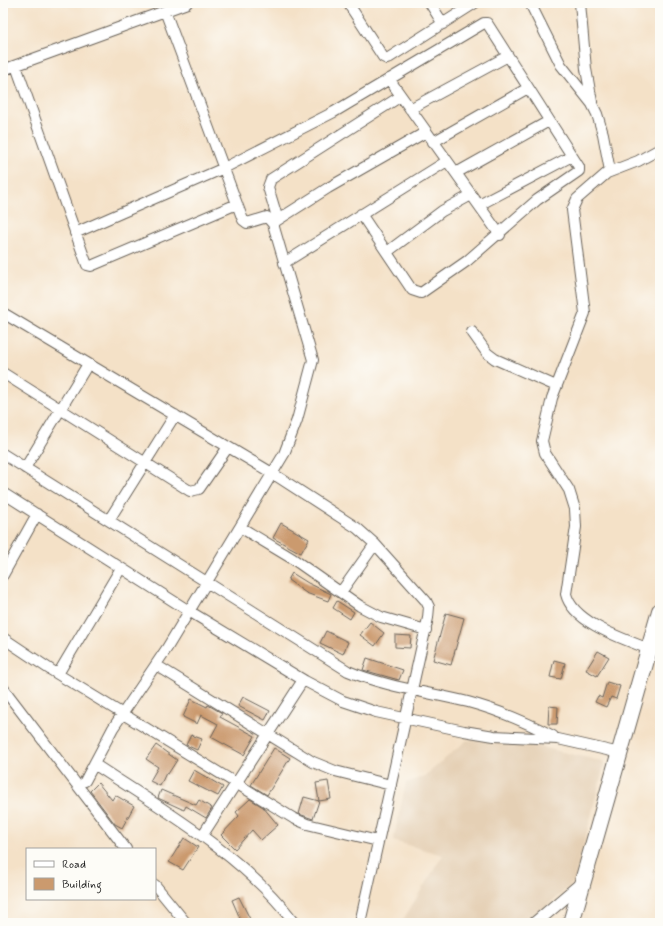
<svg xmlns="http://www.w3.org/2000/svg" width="663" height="926" font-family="Mynerve,sans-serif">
	<rect width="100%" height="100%" fill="#fdfcf7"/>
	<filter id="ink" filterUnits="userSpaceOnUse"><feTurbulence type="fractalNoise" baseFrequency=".025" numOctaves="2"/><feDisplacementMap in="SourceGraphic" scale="8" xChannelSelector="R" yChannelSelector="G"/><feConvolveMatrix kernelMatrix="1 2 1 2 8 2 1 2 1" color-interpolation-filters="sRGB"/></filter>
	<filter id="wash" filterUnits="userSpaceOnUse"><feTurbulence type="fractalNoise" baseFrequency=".012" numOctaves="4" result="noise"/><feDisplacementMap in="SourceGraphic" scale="16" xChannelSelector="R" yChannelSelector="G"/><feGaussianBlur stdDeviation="0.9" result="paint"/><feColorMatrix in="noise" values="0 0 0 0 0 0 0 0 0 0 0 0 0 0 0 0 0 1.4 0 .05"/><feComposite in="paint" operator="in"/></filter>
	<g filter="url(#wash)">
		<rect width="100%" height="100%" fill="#f4e1c7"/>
		<path fill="#e5d0b5" d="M 467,740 L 537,746 L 605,762 L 574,882 L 528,923 L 401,923 L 443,855 L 393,841 L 406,783 L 425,776 Z"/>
		<g id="blocks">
			<path fill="#cb9a6e" d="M 281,523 L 309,539 L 301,553 L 273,538 Z
				M 292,573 L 308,583 L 331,594 L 328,601 L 306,593 L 288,580 Z
				M 337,601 L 354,612 L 350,619 L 333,608 Z
				M 446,613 L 464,618 L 451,665 L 433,660 Z
				M 370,622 L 384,633 L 375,646 L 360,635 Z
				M 326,631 L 348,642 L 343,654 L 320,643 Z
				M 395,635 L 411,636 L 410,648 L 395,647 Z
				M 598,651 L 609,657 L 597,676 L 586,670 Z
				M 367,658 L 403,670 L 399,680 L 363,670 Z
				M 554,660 L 565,663 L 561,679 L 550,677 Z
				M 607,682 L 620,686 L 616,699 L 611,697 L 606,707 L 595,702 L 598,696 L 602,698 Z
				M 243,697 L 270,711 L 265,720 L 238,706 Z
				M 191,699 L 207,707 L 208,705 L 222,713 L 220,717 L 255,736 L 244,755 L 211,737 L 218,724 L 201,715 L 197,724 L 183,717 Z
				M 549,706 L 558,707 L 557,724 L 548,724 Z
				M 191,735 L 202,739 L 197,750 L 186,745 Z
				M 156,745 L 177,760 L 168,774 L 166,773 L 160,786 L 150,781 L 158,767 L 146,759 Z
				M 274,748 L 290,758 L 267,795 L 251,785 Z
				M 194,770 L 223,787 L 218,796 L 188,781 Z
				M 328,781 L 331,799 L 319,801 L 316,783 Z
				M 98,783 L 112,800 L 115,795 L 134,806 L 122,828 L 115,824 L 90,791 Z
				M 161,790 L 196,805 L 199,800 L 212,808 L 206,818 L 186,806 L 184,810 L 160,799 L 158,798 Z
				M 304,797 L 319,801 L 313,819 L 299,814 Z
				M 250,799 L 263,807 L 278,825 L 261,840 L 252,830 L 235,849 L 221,835 L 239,816 L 236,812 Z
				M 184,838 L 198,847 L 183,870 L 169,862 Z
				M 239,897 L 251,921 L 246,923 L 242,923 L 232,900 Z"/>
		</g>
	</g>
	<g filter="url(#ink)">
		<use href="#blocks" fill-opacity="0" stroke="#686158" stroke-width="1"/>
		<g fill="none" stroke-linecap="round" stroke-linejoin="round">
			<defs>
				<path id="minor" d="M 348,3 L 383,57 L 387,59 L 475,3
					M 430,3 L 443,24
					M 530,3 L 561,65 L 592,104 L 597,114 L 603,134 L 610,171
					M 580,3 L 586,69 L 592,102
					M 16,66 L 87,265 L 91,266 L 237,204
					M 3,70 L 187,3
					M 389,79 L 500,235
					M 410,109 L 508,56
					M 433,142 L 528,88
					M 456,173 L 549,121
					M 479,205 L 572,156
					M 278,220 L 268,187 L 271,179 L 401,96
					M 273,223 L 328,188 L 426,132
					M 75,233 L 224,168 L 334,112 L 484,23 L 487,23 L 579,167 L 579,171 L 537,200 L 467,261 L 421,293 L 412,290 L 361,214
					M 387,252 L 442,211 L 471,195
					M 284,263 L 447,161
					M 3,313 L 272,473 L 357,528 L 375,544 L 426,601 L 429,607 L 428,618 L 360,923
					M 472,332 L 487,353 L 495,359 L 556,386
					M 3,373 L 190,491 L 199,489 L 228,447
					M 3,454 L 348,671 C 386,687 428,692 468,702 C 498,710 526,722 553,736
					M 25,468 L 88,364
					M 3,493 L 189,611 L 305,681 L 343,701 L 376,712 L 464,731 L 494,736 L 558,739 L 620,753
					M 109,520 L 175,415
					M 240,527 L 293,559 L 360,606 L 381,617 L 426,630
					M 3,575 L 37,514
					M 341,592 L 375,544
					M 3,638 L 51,670 L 293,818 L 307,824 L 378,841
					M 649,649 C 624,639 573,623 566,594 L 576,527 L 575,509 L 569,490 L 545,453 L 542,441 L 552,398 L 585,313 L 572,210 L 577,199 L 607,173 L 638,161 L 660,149
					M 156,665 L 313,762 L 335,771 L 391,785
					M 58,674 L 121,568
					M 3,688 L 126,849
					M 94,764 C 165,811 242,854 295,923
					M 85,781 L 113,728 L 167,648 L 284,454 L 297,420 L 313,360 L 273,224 L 267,217 L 247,223 L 243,220 L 165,11
					M 202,836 L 303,680
					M 155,885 L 186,923"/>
				<path id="tertiary" d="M 535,923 L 582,883"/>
				<path id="trunk" d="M 571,923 L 660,611"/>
			</defs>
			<use href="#minor" stroke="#686158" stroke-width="12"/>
			<use href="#tertiary" stroke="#686158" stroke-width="14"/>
			<use href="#trunk" stroke="#686158" stroke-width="18"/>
			<use href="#minor" stroke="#fff" stroke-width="10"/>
			<use href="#tertiary" stroke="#fff" stroke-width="12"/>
			<use href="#trunk" stroke="#fff" stroke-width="16"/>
		</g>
	</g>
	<rect width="663" height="926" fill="none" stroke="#fdfcf7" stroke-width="16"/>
	<rect x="26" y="848" width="130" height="52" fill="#fdfcf7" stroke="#a3a29f"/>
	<rect x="34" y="861" width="20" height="6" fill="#ffffff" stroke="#a3a29f"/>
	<text x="62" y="868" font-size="12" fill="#1c1c1c">Road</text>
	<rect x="34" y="878" width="20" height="12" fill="#cb9a6e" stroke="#a3a29f"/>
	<text x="62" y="888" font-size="12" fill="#1c1c1c">Building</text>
</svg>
